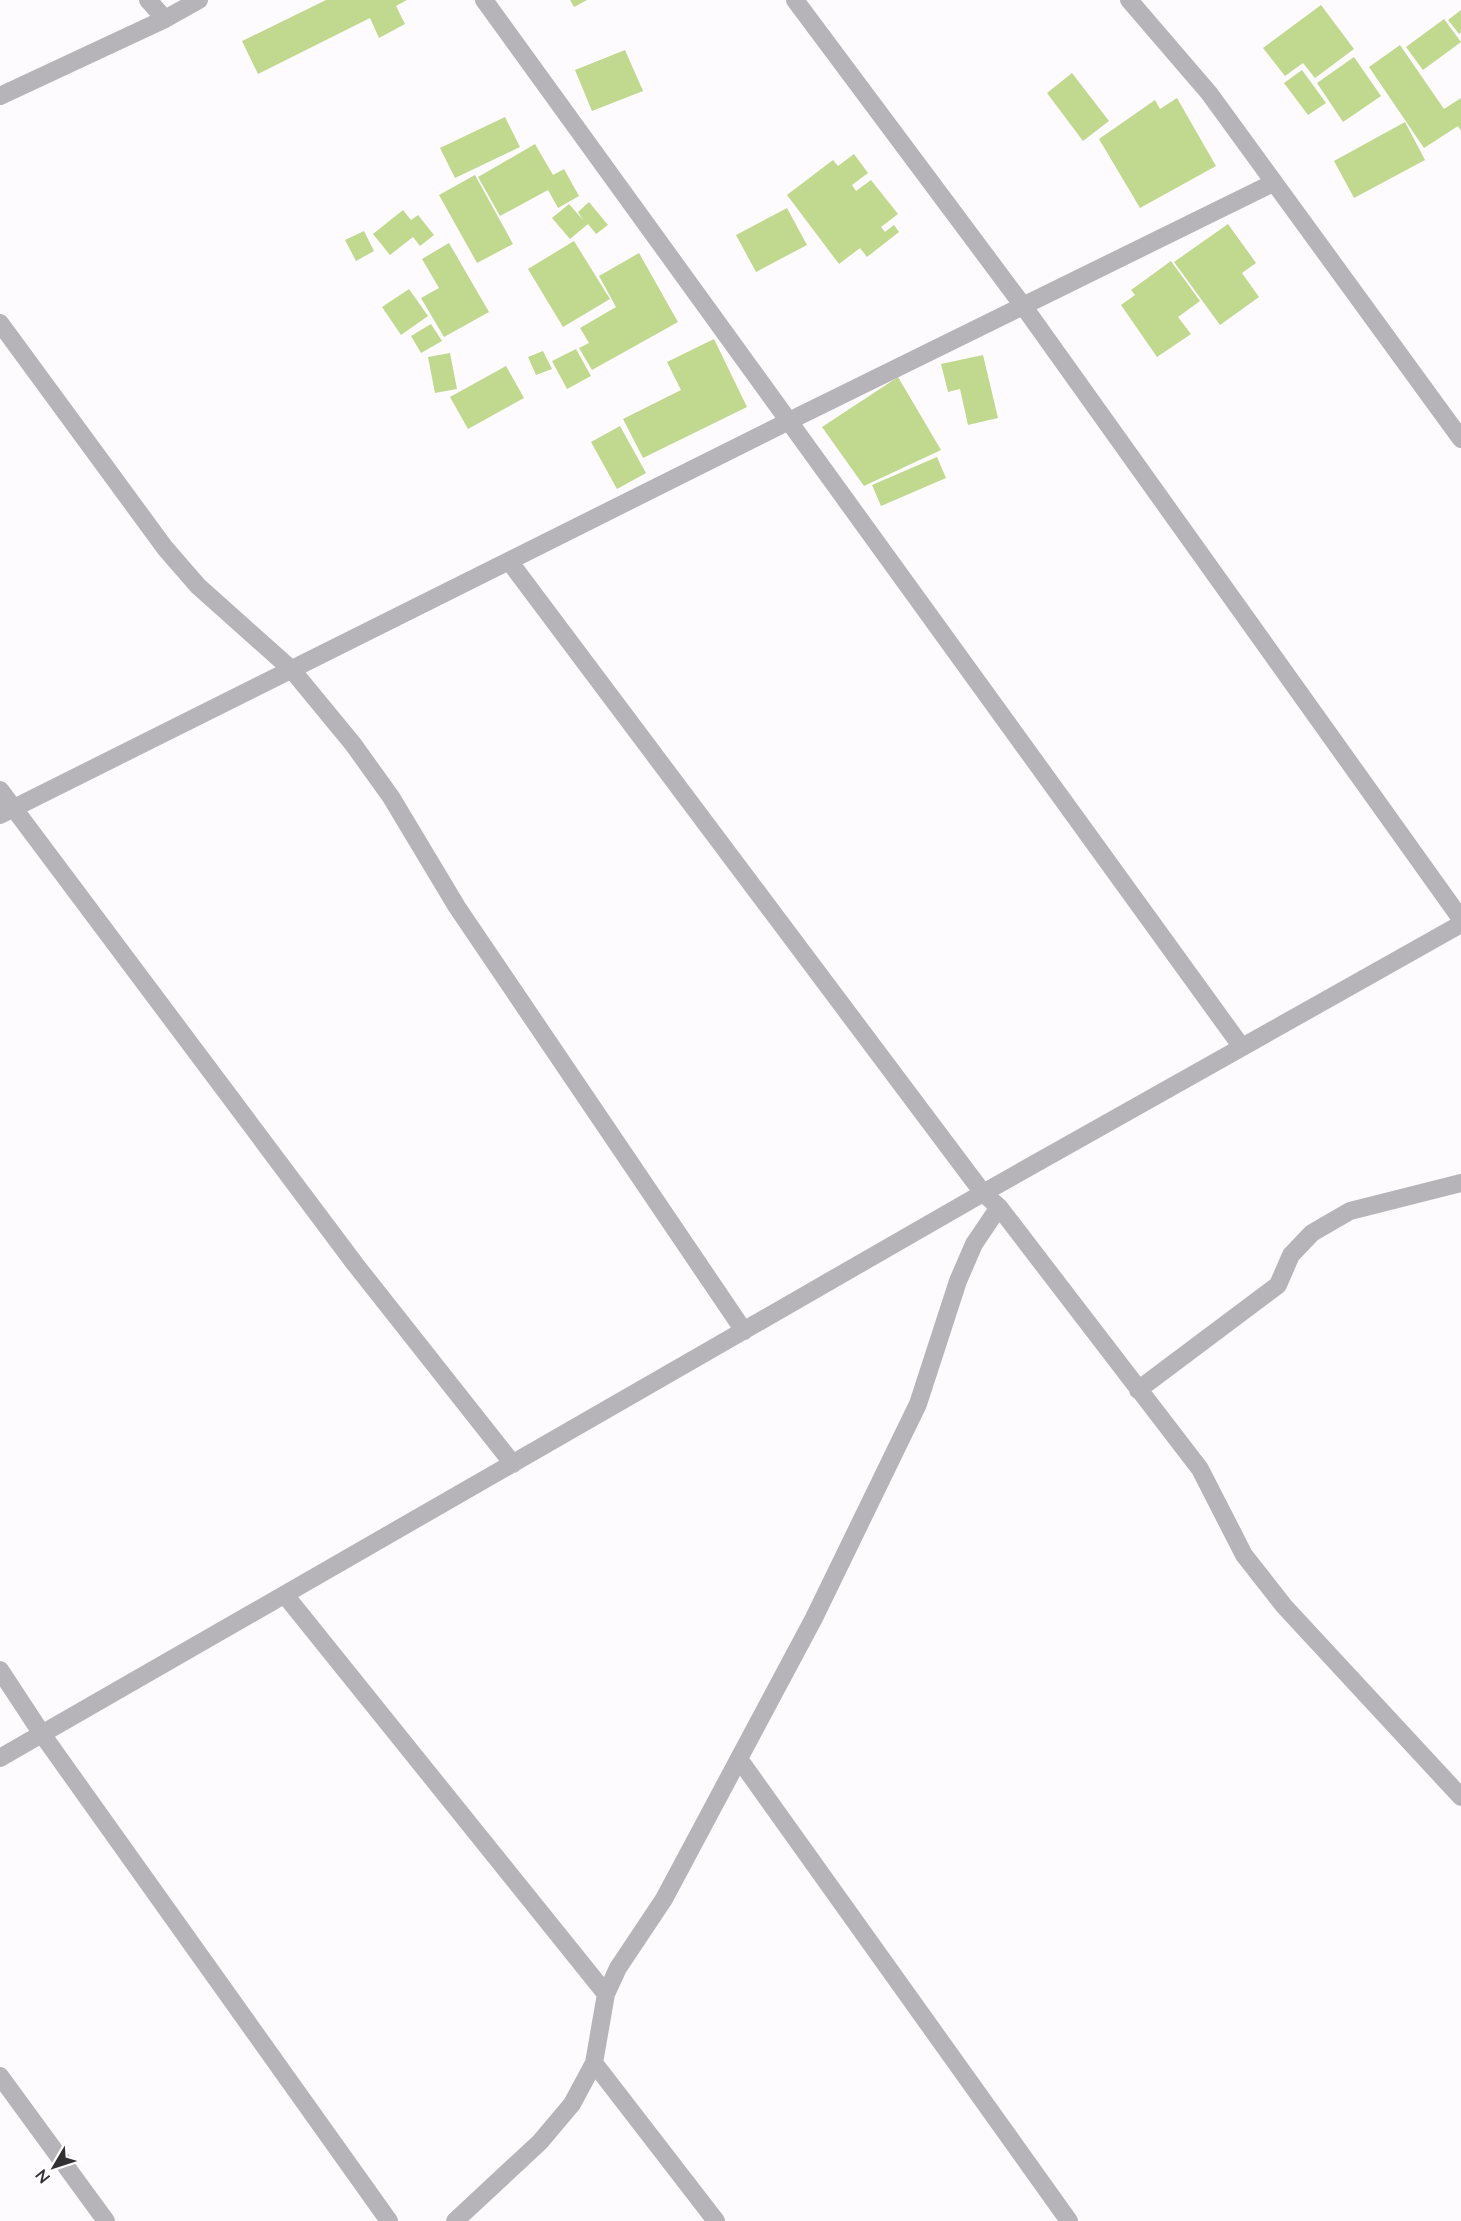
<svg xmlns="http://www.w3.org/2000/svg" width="1461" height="2221" font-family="Lato,sans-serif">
	<rect width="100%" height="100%" fill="#fdfbfe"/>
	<path fill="#c1d88f" d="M 326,0 L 407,0 L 396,6 L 405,24 L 379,38 L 370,18 L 258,74 L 242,41 Z
		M 570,0 L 587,0 L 574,7 Z
		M 1321,5 L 1354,49 L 1315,78 L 1303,63 L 1285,76 L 1263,48 Z
		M 1461,10 L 1461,32 L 1459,34 L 1448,20 Z
		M 1444,19 L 1461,42 L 1423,70 L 1406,47 Z
		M 1400,45 L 1444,109 L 1461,98 L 1461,131 L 1458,126 L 1424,148 L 1369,67 Z
		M 625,50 L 643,91 L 592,111 L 575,70 Z
		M 1354,57 L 1381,96 L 1343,122 L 1317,83 Z
		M 1302,70 L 1326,103 L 1308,115 L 1284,83 Z
		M 1072,73 L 1109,121 L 1083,141 L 1047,93 Z
		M 1177,98 L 1216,166 L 1140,208 L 1099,139 L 1155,100 L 1160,109 Z
		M 505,117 L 520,147 L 455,178 L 440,148 Z
		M 1405,122 L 1425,160 L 1354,198 L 1334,161 Z
		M 535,144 L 553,175 L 564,169 L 579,196 L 558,208 L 548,190 L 500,216 L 478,177 Z
		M 854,154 L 868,173 L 852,185 L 856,191 L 871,180 L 898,214 L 881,227 L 885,232 L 894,225 L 899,232 L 867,257 L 860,248 L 839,264 L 787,195 L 833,160 L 838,166 Z
		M 475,175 L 513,244 L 477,263 L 439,195 Z
		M 589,202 L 608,225 L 596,234 L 588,224 L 570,239 L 552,218 L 569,204 L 583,220 L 578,212 Z
		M 787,208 L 807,245 L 756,272 L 736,235 Z
		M 403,210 L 411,220 L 418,215 L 434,235 L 420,246 L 413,237 L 390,255 L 373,234 Z
		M 1228,224 L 1256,263 L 1242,273 L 1259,297 L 1220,325 L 1174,262 Z
		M 364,231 L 374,251 L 356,261 L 345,240 Z
		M 574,241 L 610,299 L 563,327 L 528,269 Z
		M 449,243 L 489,312 L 444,337 L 421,298 L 439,288 L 422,259 Z
		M 639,253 L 678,322 L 592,370 L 579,348 L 589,343 L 580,328 L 616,307 L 599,276 Z
		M 1171,261 L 1200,301 L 1178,317 L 1191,334 L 1157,357 L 1121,305 L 1135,295 L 1131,290 Z
		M 409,289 L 428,316 L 401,335 L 382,307 Z
		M 431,324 L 442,341 L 421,353 L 411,336 Z
		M 714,339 L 747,407 L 643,458 L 623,419 L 681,390 L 667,362 Z
		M 576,349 L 591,376 L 567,389 L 552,361 Z
		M 543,351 L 552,369 L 536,375 L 528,357 Z
		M 450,353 L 457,389 L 435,393 L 428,357 Z
		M 983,355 L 998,418 L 968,425 L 960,389 L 948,392 L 941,364 Z
		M 506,366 L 524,398 L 468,429 L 450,397 Z
		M 898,377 L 941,450 L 864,486 L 822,427 Z
		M 620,426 L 646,473 L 617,489 L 591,442 Z
		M 937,457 L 946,478 L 881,506 L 872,485 Z"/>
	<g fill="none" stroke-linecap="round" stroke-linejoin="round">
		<path stroke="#b6b4b8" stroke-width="18" d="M 148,0 L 165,19
			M 484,0 L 1241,1046
			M 795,0 L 1024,307 L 1461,919
			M 1129,0 L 1209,93 L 1461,439
			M 0,96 L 165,19 L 199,0
			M 0,323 L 165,548 L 198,586 L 292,670 L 353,744 L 391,797 L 457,907 L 744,1331
			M 509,561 L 983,1193 L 999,1207 L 1200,1469 L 1244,1555 L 1284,1606 L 1461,1797
			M 0,790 L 355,1264 L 513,1464
			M 0,815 L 787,422 L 1273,183
			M 1138,1390 L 1278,1285 L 1291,1255 L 1312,1233 L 1350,1211 L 1461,1183
			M 285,1595 L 606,1994
			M 0,1670 L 42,1734 L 389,2221
			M 0,1758 L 983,1193 L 1461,924
			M 739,1759 L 1069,2221
			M 594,2063 L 716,2221
			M 0,2076 L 106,2221
			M 455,2221 L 540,2142 L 572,2104 L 594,2063 L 606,1994 L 618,1968 L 664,1899 L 814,1618 L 918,1404 L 958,1281 L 974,1244 L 999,1207"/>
	</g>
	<g transform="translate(54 2167) rotate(231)" stroke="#ffffff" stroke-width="4.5" paint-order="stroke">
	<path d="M0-4.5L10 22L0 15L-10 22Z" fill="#323033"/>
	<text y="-9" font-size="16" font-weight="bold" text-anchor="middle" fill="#323033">N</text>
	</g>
</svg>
